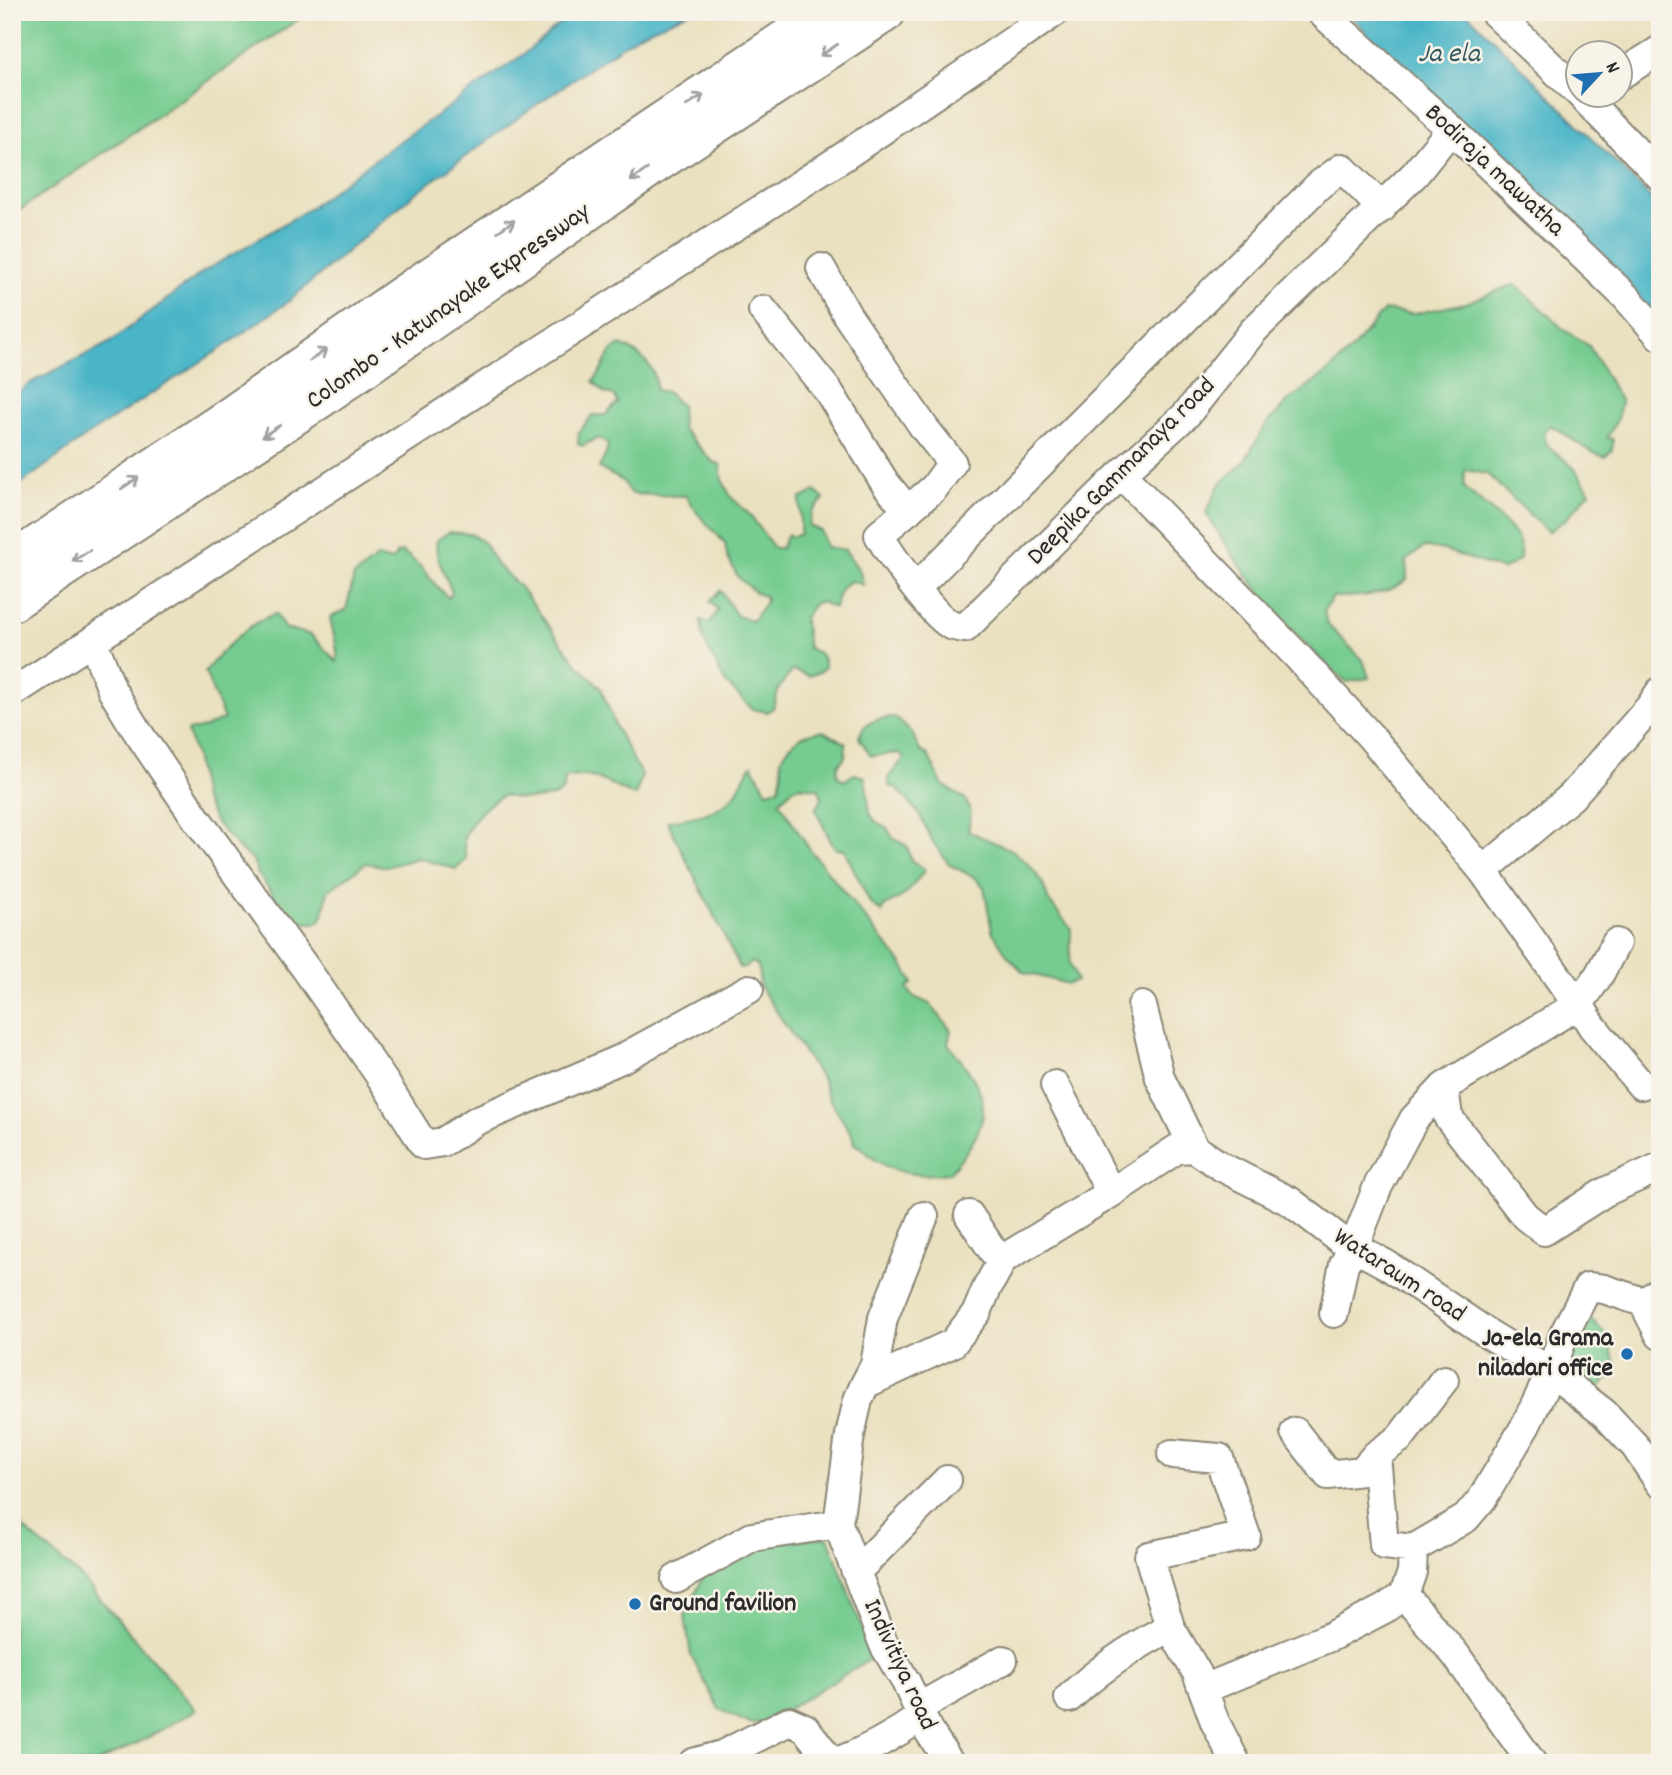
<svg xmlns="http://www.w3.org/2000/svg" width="1672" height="1775" font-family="Dekko,sans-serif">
	<rect width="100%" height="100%" fill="#f7f3e8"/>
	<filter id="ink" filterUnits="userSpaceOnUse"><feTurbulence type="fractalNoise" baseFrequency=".0143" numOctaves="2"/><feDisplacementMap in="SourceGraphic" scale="14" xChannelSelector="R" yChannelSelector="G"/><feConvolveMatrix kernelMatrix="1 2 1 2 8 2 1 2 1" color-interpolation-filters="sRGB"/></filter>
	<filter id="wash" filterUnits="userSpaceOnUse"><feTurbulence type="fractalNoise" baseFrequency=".00686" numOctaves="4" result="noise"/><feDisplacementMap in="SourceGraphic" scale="28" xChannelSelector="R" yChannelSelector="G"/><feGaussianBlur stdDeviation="1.57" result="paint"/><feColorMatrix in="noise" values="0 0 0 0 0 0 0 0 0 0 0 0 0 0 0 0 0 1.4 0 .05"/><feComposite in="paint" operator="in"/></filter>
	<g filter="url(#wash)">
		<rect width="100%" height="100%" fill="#eae1c0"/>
		<path fill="#76cc90" stroke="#507c5e" stroke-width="2" d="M 12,12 L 309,12 L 12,215 Z
			M 1515,284 L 1563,329 L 1589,346 L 1621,402 L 1617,420 L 1607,438 L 1613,439 L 1612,450 L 1605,457 C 1583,451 1570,435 1550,425 L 1544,434 L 1547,445 L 1574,468 L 1590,492 L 1566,519 L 1548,532 L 1487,474 L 1465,470 L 1464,487 C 1479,502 1512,524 1519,542 C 1521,547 1520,554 1520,559 L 1503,570 L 1444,550 L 1424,547 L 1406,561 L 1407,579 C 1389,596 1358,597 1333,597 L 1324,610 L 1327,624 L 1363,660 L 1369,678 L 1347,682 C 1289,634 1244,577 1206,513 L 1219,485 L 1244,462 L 1265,426 L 1289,400 L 1329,371 L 1353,348 L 1384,310 L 1414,314 L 1466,303 Z
			M 620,345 C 640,353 657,366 656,390 L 667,392 L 681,406 L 682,429 L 713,462 L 720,464 L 722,480 L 731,497 L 750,515 L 774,548 L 781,548 L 788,534 L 792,537 L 800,534 L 800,499 L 815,491 L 824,499 L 812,512 L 809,526 L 821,531 L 826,547 L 845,550 L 860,572 L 863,585 L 852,581 C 839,586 838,595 835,608 L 821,602 L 815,603 L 804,618 L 808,648 C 819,652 823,655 825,667 L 820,672 L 809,676 L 793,670 L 779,688 L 773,708 L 767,712 L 752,709 L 725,682 L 703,639 L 701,620 L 709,623 L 718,610 L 710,602 L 720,590 L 737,616 L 752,621 L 766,602 L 765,596 L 756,593 L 738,577 L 727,556 L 725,543 L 698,514 L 686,496 L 633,494 L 628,491 L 623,481 L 599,468 L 606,454 L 608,444 L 598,438 L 582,446 L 578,444 L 579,431 L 593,415 L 605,415 L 618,403 L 614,395 L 605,393 L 593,381 C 607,369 601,357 620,345 Z
			M 449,532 L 471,534 L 484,543 L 497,565 L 520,587 L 577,664 L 601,688 L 616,728 L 642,776 L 635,796 C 607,784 596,771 565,778 C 564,782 565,786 563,789 C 557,802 516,800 504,795 C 490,801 464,826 464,842 C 464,849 466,853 466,860 L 456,869 L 418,858 L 386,867 L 366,863 L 328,891 L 322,918 L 317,923 L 301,923 L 288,915 L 258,874 L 253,860 L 240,850 L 216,823 L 203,798 L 195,755 L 187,731 L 206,727 L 224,719 L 205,672 C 220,652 251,620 276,614 L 284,628 L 311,635 L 337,662 C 339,646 332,633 330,617 L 346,610 L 354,576 L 378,557 L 392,561 L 397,553 L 402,552 C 422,563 432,584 449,598 L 452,593 C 447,576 433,557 437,540 Z
			M 895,717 L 912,733 L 920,751 L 928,755 L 942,784 L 966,800 L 971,814 L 968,831 L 1012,850 L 1030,866 L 1042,882 L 1049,901 L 1071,929 L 1070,964 L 1077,981 L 1068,984 L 1023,972 L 1007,955 L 992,931 L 984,887 L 974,877 L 950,865 L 933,842 L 919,814 L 896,787 L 890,787 L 888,778 L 904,758 L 900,753 L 871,756 L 859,738 C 862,721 880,718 895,717 Z
			M 823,731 L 846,743 L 845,757 L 838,765 L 837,775 L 844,781 L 854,774 L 865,777 L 870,813 L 875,821 L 887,828 L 893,838 L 907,846 L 911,860 L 925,870 L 906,894 L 884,907 L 882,912 L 870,903 L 844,849 L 836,849 C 826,837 824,823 815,810 L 822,799 L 819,789 L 802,786 L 794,788 L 779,801 L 810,850 L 903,965 L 913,983 L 907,988 L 914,997 L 930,1004 L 951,1030 L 948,1044 C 993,1098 996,1119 949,1173 C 923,1176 900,1176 877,1161 C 869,1156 863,1147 854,1144 L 852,1135 L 827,1095 L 823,1081 L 760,987 L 758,966 L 752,962 L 746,967 L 740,968 L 667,821 C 690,818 720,814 735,794 C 742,785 744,774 752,765 L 767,791 L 779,788 L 782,771 L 781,759 C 793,740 800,733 823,731 Z
			M 1591,1320 L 1607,1335 C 1612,1366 1630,1365 1595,1390 L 1565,1374 C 1570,1354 1576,1335 1591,1320 Z
			M 12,1507 L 23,1528 L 82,1578 L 196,1710 L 145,1739 L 96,1763 L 12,1763 Z
			M 828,1537 L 873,1657 L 768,1721 L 750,1724 L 719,1709 L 691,1656 L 685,1616 L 705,1573 L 751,1544 Z"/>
		<path fill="#4ab5c7" stroke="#3a7079" stroke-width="2" d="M 574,12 L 690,12 L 638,35 L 526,112 L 413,195 L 289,301 L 216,352 L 91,433 L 12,490 L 12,398 L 32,382 L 109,343 L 203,272 L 307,210 L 387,150 L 524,54 Z
			M 1347,12 L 1466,12 L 1660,207 L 1660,322 L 1402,70 Z"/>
	</g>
	<g filter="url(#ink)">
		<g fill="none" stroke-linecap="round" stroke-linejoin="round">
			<defs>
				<path id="minor" d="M 1321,12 L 1451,129 L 1627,298 L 1660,336
					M 1494,12 L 1578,92
					M 1620,75 L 1660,50
					M 1580,94 L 1660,176
					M 821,268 L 847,315 L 925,429 L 952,463 L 934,488 L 879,535 C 891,556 930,612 949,624 C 953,627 960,627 965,628 L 1121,474 L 1186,415 L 1254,330 L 1415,174 L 1451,129
					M 763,310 L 829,392 L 885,483 L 908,511
					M 1121,474 L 1297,656 L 1371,737 L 1483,871 L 1572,997 L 1579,1004 L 1444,1087 L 1448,1117 L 1525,1216 L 1544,1231 L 1605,1192 L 1660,1167
					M 917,587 L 1319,185 L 1342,168 L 1382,208
					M 93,641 L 112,690 L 135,728 L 196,818 L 306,969 L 385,1083 L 424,1145 L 443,1142 L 476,1121 L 621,1059 L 749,989
					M 12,693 L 484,387 L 843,157 L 1055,12
					M 1483,871 L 1572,796 L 1650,707 L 1660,692
					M 1571,994 L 1586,994 L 1599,975 L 1616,943
					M 1579,1004 L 1592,1026 L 1641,1085
					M 1142,1006 L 1160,1078 L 1194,1148
					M 1111,1193 L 1177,1149 L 1194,1148 L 1222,1167 L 1291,1202 L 1338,1238 L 1387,1265 L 1487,1333 L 1551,1372 L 1604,1413 L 1635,1446 L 1660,1483
					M 969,1215 L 993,1251 L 1003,1259
					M 1657,1294 L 1643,1302 L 1660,1335
					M 1334,1313 L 1344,1264 L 1354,1247 L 1378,1186 L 1414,1119 L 1444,1087
					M 865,1384 L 875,1365 L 883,1318 L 924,1216
					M 1295,1432 L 1328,1475 L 1362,1471 L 1376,1455 L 1384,1545 L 1413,1549
					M 1172,1454 L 1219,1458 L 1246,1536 L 1149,1556 L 1170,1627 L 1197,1673 L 1215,1722 L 1236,1763
					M 1376,1455 L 1400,1438 L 1444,1380
					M 857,1571 L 947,1480
					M 676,1579 L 752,1537 L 838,1524
					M 1404,1595 L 1455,1654 L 1532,1763
					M 1204,1689 L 1332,1636 L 1384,1609 L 1404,1595 L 1412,1572 L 1413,1549 L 1466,1518 L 1482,1499 L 1526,1425 L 1551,1372 L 1563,1336 L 1588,1287 L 1604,1289 L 1643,1302
					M 1069,1698 C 1099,1669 1132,1647 1170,1627
					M 918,1708 L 1003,1660
					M 693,1763 L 722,1755 L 789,1721 L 805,1728 L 831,1761 L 835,1763 C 866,1751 895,1735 922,1716
					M 950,1763 L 928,1730 L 906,1682 L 884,1645 L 838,1524 L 850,1435 L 858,1400 L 865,1384 L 953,1343 L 977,1312 L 987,1288 L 1003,1259 L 1111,1193 L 1055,1085"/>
				<path id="highway" d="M 12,562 L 231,416 L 400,297 L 826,12
					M 12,602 L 321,398 L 655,164 L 886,12"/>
			</defs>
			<use href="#minor" stroke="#8a8676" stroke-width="32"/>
			<use href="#highway" stroke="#8a8676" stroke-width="42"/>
			<use href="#minor" stroke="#fff" stroke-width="28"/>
			<use href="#highway" stroke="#fff" stroke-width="38"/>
		</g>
		<defs><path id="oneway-shaft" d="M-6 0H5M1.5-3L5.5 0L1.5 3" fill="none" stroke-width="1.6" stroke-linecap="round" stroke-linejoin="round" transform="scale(1.75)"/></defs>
		<g stroke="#a0a0a0">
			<use href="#oneway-shaft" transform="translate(829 50) rotate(147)"/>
			<use href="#oneway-shaft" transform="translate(695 100) rotate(-34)"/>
			<use href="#oneway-shaft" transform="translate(639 175) rotate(145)"/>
			<use href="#oneway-shaft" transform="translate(506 226) rotate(-34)"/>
			<use href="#oneway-shaft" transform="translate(318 355) rotate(-35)"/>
			<use href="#oneway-shaft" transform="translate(271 431) rotate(147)"/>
			<use href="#oneway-shaft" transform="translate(130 483) rotate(-34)"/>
			<use href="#oneway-shaft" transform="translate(81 556) rotate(147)"/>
		</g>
	</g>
	<g fill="#1f6fb2" stroke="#f7f3e8" stroke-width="2.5">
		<circle cx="1627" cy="1354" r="7"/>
		<circle cx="635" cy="1604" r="7"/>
	</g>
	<g text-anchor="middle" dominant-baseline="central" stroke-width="5" stroke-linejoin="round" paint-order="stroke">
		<g font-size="26" fill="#2b2b2b" stroke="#f7f3e8">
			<text transform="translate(1494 171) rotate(43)">Bodiraja mawatha</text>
			<text transform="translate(449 307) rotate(-35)">Colombo - Katunayake Expressway</text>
			<text transform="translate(1122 472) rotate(-45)">Deepika Gammanaya road</text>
			<text transform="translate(1399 1276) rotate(33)">Wataraum road</text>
			<text transform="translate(899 1665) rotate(65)">Indivitiya road</text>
		</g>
		<g font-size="26" font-weight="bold" fill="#2b2b2b" stroke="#f7f3e8" text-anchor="end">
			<text x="1613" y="1339">Ja-ela Grama<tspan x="1613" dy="30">niladari office</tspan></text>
			<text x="649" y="1604" text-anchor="start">Ground favilion</text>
		</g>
		<g font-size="28" font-style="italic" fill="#365b62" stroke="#f7f3e8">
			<text x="1449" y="56">Ja ela</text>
		</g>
	</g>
	<rect width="1672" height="1775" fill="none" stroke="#f7f3e8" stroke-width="42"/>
	<g transform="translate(1599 74) rotate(64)"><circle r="33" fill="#f7f3e8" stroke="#a5a39c" stroke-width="2"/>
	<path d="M0-5L12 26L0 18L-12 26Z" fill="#1f6fb2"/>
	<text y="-10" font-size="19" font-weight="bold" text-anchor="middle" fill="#2b2b2b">N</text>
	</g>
</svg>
